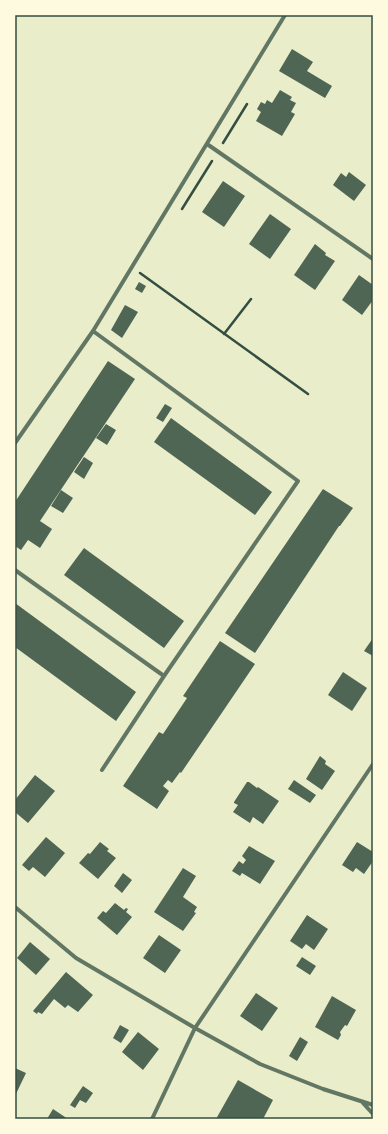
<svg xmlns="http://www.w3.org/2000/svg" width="388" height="1134" font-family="'DM Sans',sans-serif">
	<rect width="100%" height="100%" fill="#e9edc9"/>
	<path fill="#4f6655" d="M 292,49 L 313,62 L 307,71 L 332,86 L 325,98 L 279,71 Z
		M 280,90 L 292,97 L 290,100 L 296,103 L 291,112 L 295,114 L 282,136 L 256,121 L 261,112 L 257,109 L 261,102 L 265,104 L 267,100 L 272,103 Z
		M 349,172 L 366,185 L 354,201 L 333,185 L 341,173 L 346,177 Z
		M 223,181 L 245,196 L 224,227 L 202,212 Z
		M 270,214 L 291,229 L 270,259 L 249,244 Z
		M 315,244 L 326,253 L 325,255 L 335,261 L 315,290 L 294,275 Z
		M 359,275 L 373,285 L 373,300 L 362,315 L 342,300 Z
		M 139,282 L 146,286 L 142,293 L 135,289 Z
		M 125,305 L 138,312 L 122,338 L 111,330 Z
		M 108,361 L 135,379 L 40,521 L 52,529 L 40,548 L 28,540 L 21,550 L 15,546 L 15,502 Z
		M 165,404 L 172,408 L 163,422 L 156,418 Z
		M 171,418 L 272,492 L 255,515 L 154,442 Z
		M 106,424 L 116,430 L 107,445 L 96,438 Z
		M 84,457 L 93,463 L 84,479 L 74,472 Z
		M 323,489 L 353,508 L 340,526 L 339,526 L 255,653 L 225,633 Z
		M 61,490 L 73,498 L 63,513 L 51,506 Z
		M 84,548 L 184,621 L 164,648 L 64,575 Z
		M 15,603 L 136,692 L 116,721 L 15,647 Z
		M 373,638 L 373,656 L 364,651 Z
		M 220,641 L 255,664 L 181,773 L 180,772 L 172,783 L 168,780 L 163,786 L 169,791 L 157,809 L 123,786 L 159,732 L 163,734 L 187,698 L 183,696 Z
		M 343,672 L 367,688 L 352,711 L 328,695 Z
		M 320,756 L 326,761 L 325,764 L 335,771 L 322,790 L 306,779 Z
		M 35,775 L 55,791 L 28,823 L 15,812 L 15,800 Z
		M 294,780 L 316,795 L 310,803 L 288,789 Z
		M 247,782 L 249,782 L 257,788 L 258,787 L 279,801 L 263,824 L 253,817 L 250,823 L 233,812 L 238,805 L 234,803 L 234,802 Z
		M 46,837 L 65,853 L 45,877 L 33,867 L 29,871 L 22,865 Z
		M 100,842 L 109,849 L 107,851 L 116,858 L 98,879 L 79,863 L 88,853 L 90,854 Z
		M 357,842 L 373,852 L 373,861 L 364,874 L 356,868 L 353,872 L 342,865 Z
		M 249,846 L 275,861 L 260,884 L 242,873 L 240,876 L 232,871 L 239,861 L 243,864 L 246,860 L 242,856 Z
		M 183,868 L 196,876 L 183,897 L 197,907 L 194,912 L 196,913 L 183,931 L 154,912 Z
		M 123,873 L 132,880 L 122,893 L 114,886 Z
		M 115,903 L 124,910 L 126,908 L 128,909 L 126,912 L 132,917 L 117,935 L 97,918 L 103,911 L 106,913 Z
		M 307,915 L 328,929 L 314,950 L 306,944 L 302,949 L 290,941 Z
		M 159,935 L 181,950 L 165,973 L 143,958 Z
		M 30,942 L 50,959 L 36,975 L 17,958 Z
		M 302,957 L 316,966 L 310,975 L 296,966 Z
		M 66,972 L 93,995 L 78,1012 L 68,1005 L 65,1008 L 54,999 L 42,1014 L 38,1012 L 37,1014 L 33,1011 Z
		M 256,993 L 278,1008 L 262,1031 L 240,1016 Z
		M 332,996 L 356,1010 L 347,1026 L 345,1025 L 340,1032 L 341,1035 L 338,1040 L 315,1027 Z
		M 120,1025 L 129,1030 L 121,1043 L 113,1038 Z
		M 138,1032 L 159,1049 L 143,1070 L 122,1052 Z
		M 300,1037 L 308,1042 L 297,1061 L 289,1056 Z
		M 15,1068 L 26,1073 L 15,1096 Z
		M 238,1080 L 273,1100 L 263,1119 L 216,1119 Z
		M 83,1086 L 93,1093 L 86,1103 L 80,1100 L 75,1108 L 70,1105 Z
		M 53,1109 L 68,1119 L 47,1119 Z"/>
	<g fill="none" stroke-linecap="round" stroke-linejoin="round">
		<path stroke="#344e41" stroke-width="2.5" d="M 223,143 L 247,104
			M 182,209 L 212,161
			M 140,273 L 308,394
			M 224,334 L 251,299"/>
		<path stroke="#617663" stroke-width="4" d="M 207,144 L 373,259
			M 93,331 L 298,481 L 164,676 L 102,770
			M 15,443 L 93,331 L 285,15
			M 15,570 L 164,676
			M 15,907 L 76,958 L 195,1028 L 260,1064 L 323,1089 L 373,1105
			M 363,1103 L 373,1114
			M 152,1119 L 195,1028 L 373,764"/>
	</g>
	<rect width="388" height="1134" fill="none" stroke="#fefae0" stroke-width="32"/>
	<rect x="16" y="16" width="356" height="1102" fill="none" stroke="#344e41" stroke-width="1.5"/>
</svg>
